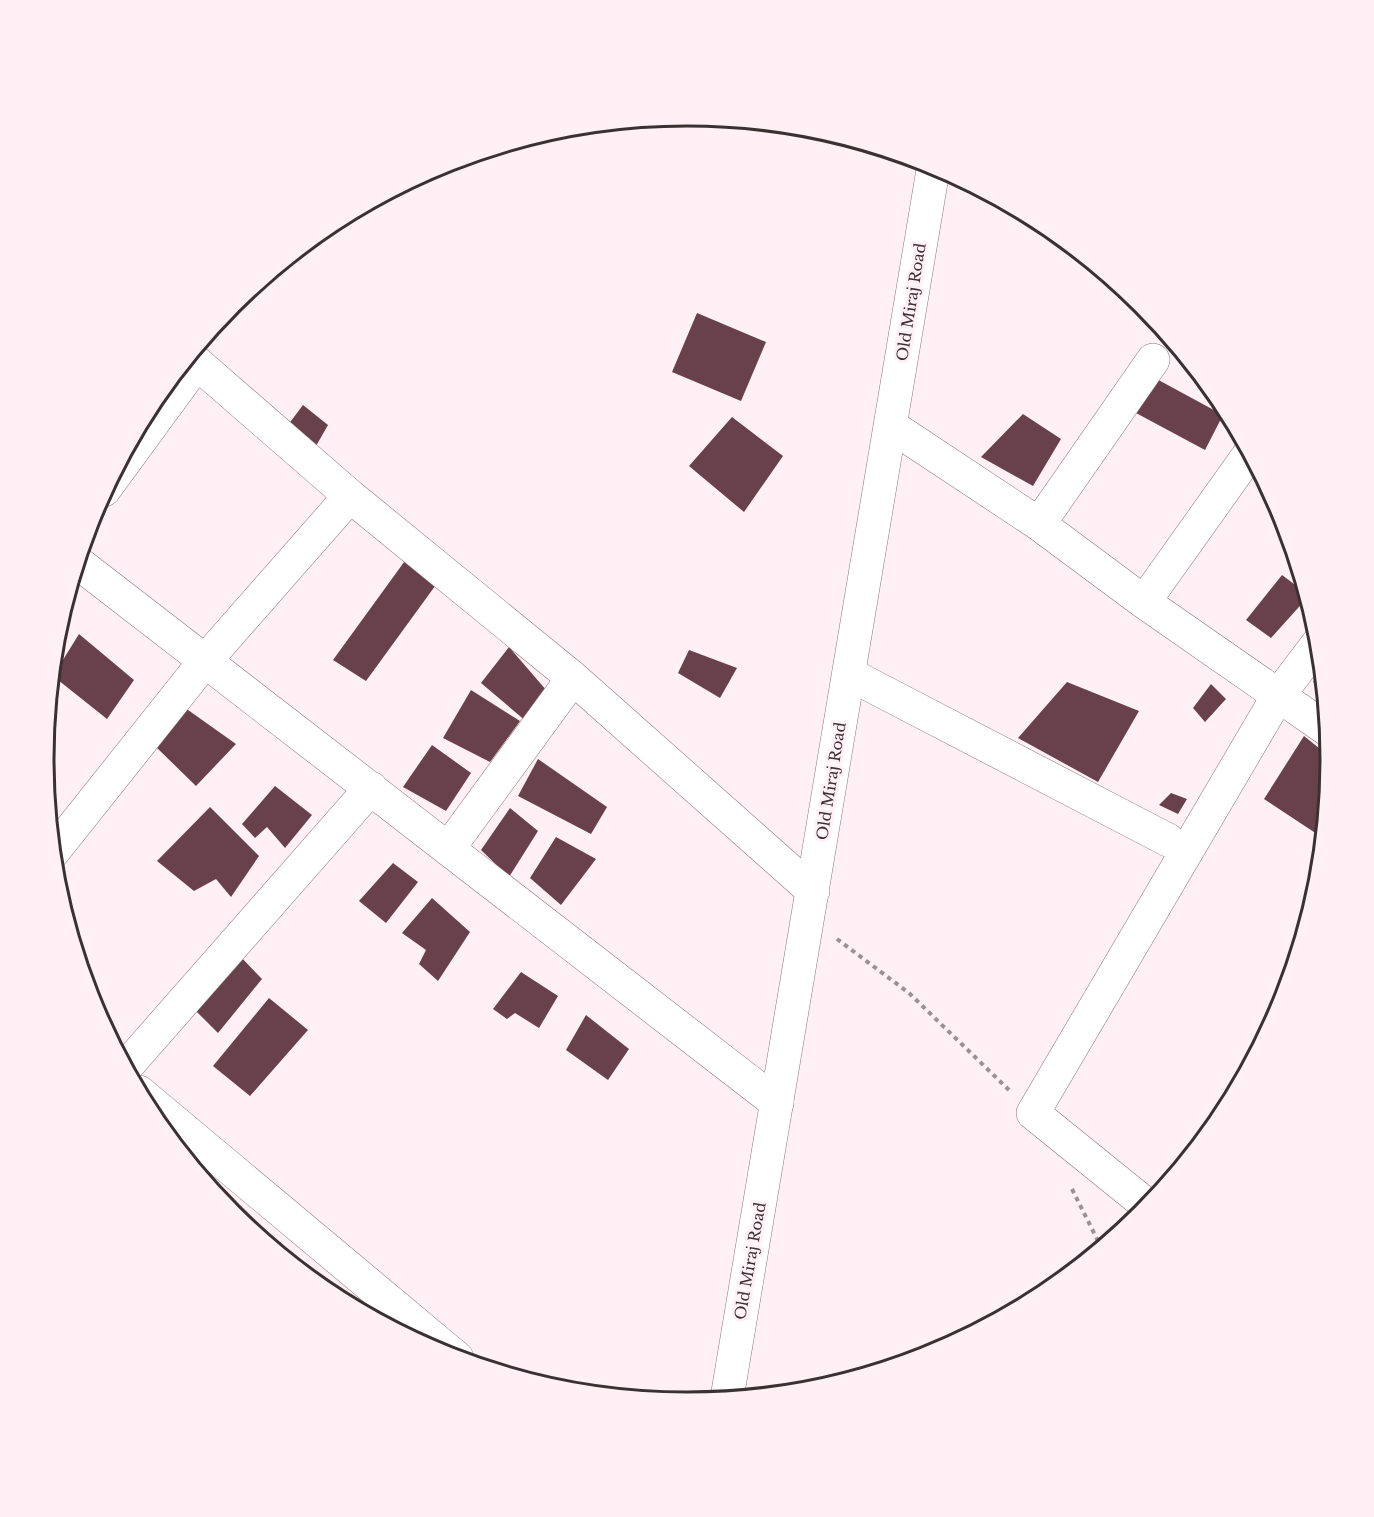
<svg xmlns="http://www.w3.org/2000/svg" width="1374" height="1517" font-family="'Libre Baskerville',serif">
	<rect width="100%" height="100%" fill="#fef0f4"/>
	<path fill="#69414d" d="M 697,313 L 766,342 L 741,401 L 672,372 Z
		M 1153,377 L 1223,415 L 1205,450 L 1136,413 Z
		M 303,405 L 328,425 L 316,446 L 288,425 Z
		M 1023,414 L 1061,439 L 1033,486 L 981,457 Z
		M 732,417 L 783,456 L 744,512 L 689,466 Z
		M 407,558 L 438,582 L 366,681 L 333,660 Z
		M 1282,575 L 1306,593 L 1307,598 L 1271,638 L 1246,620 Z
		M 79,634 L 134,680 L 107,719 L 53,676 Z
		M 509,647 L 547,691 L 527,722 L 481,683 Z
		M 689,650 L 737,668 L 720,698 L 678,673 Z
		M 1322,672 L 1324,690 L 1313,682 Z
		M 1067,682 L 1139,711 L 1098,782 L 1018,738 Z
		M 1211,684 L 1226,699 L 1205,722 L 1193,708 Z
		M 471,690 L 520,721 L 490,762 L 443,738 Z
		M 181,705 L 236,744 L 196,786 L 154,745 Z
		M 1304,736 L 1330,757 L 1323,838 L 1264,799 Z
		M 432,745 L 471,773 L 446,811 L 403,787 Z
		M 538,759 L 607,807 L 591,834 L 518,796 Z
		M 275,786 L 312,815 L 285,848 L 267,827 L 255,838 L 242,824 Z
		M 1171,793 L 1187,799 L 1178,814 L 1159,805 Z
		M 210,807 L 259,856 L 231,897 L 216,879 L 194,891 L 157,861 Z
		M 510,808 L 538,831 L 509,877 L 481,850 Z
		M 556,837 L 596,859 L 561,905 L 530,878 Z
		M 393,863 L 418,882 L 386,923 L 359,901 Z
		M 432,898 L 470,932 L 438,981 L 419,964 L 426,950 L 402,933 Z
		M 237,953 L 262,979 L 218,1033 L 190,1005 Z
		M 521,972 L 558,996 L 539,1028 L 515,1013 L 507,1019 L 493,1009 Z
		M 269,998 L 308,1030 L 250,1096 L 213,1066 Z
		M 586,1015 L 629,1049 L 608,1080 L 566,1050 Z"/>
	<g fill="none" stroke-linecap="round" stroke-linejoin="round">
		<defs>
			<path id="minor" d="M 891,426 L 1039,524 L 1144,602 L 1328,730
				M 104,490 L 197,363 L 350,496 L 573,678 L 813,891
				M 1039,524 L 1153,360
				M 77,562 L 777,1103
				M 1144,602 L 1250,453
				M 849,674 L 1168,840
				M 448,849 L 573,678
				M 53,852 L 205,661 L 350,496
				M 126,1067 L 371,788
				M 139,1092 L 457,1358
				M 1148,1206 L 1033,1113 L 1278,696 L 1319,642"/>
			<path id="major" d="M 727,1398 L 934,164"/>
		</defs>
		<use href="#minor" stroke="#8a757a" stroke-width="34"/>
		<use href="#major" stroke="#8a757a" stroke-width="34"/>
		<path stroke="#9c9093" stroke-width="4" stroke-dasharray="4.5 4.5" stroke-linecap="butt" d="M 837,939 L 909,993 L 1009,1090
			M 1072,1189 L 1101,1247"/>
		<use href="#minor" stroke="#fff" stroke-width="33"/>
		<use href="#major" stroke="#fff" stroke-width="33"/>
	</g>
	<g text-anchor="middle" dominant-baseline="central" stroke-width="6" stroke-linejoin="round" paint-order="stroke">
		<g font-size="15" fill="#3a3133" stroke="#fef0f4">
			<text transform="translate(911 302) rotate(-81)">Old Miraj Road</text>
			<text transform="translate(831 781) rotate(-81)">Old Miraj Road</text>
			<text transform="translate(750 1261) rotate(-80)">Old Miraj Road</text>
		</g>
	</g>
	<path d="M0 0H1374V1517H0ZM54 759a633 633 0 1 1 1266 0a633 633 0 1 1-1266 0Z" fill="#fef0f4" fill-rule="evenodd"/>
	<path fill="none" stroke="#3a3133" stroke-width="3" d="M54 759a633 633 0 1 1 1266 0a633 633 0 1 1-1266 0Z"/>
</svg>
